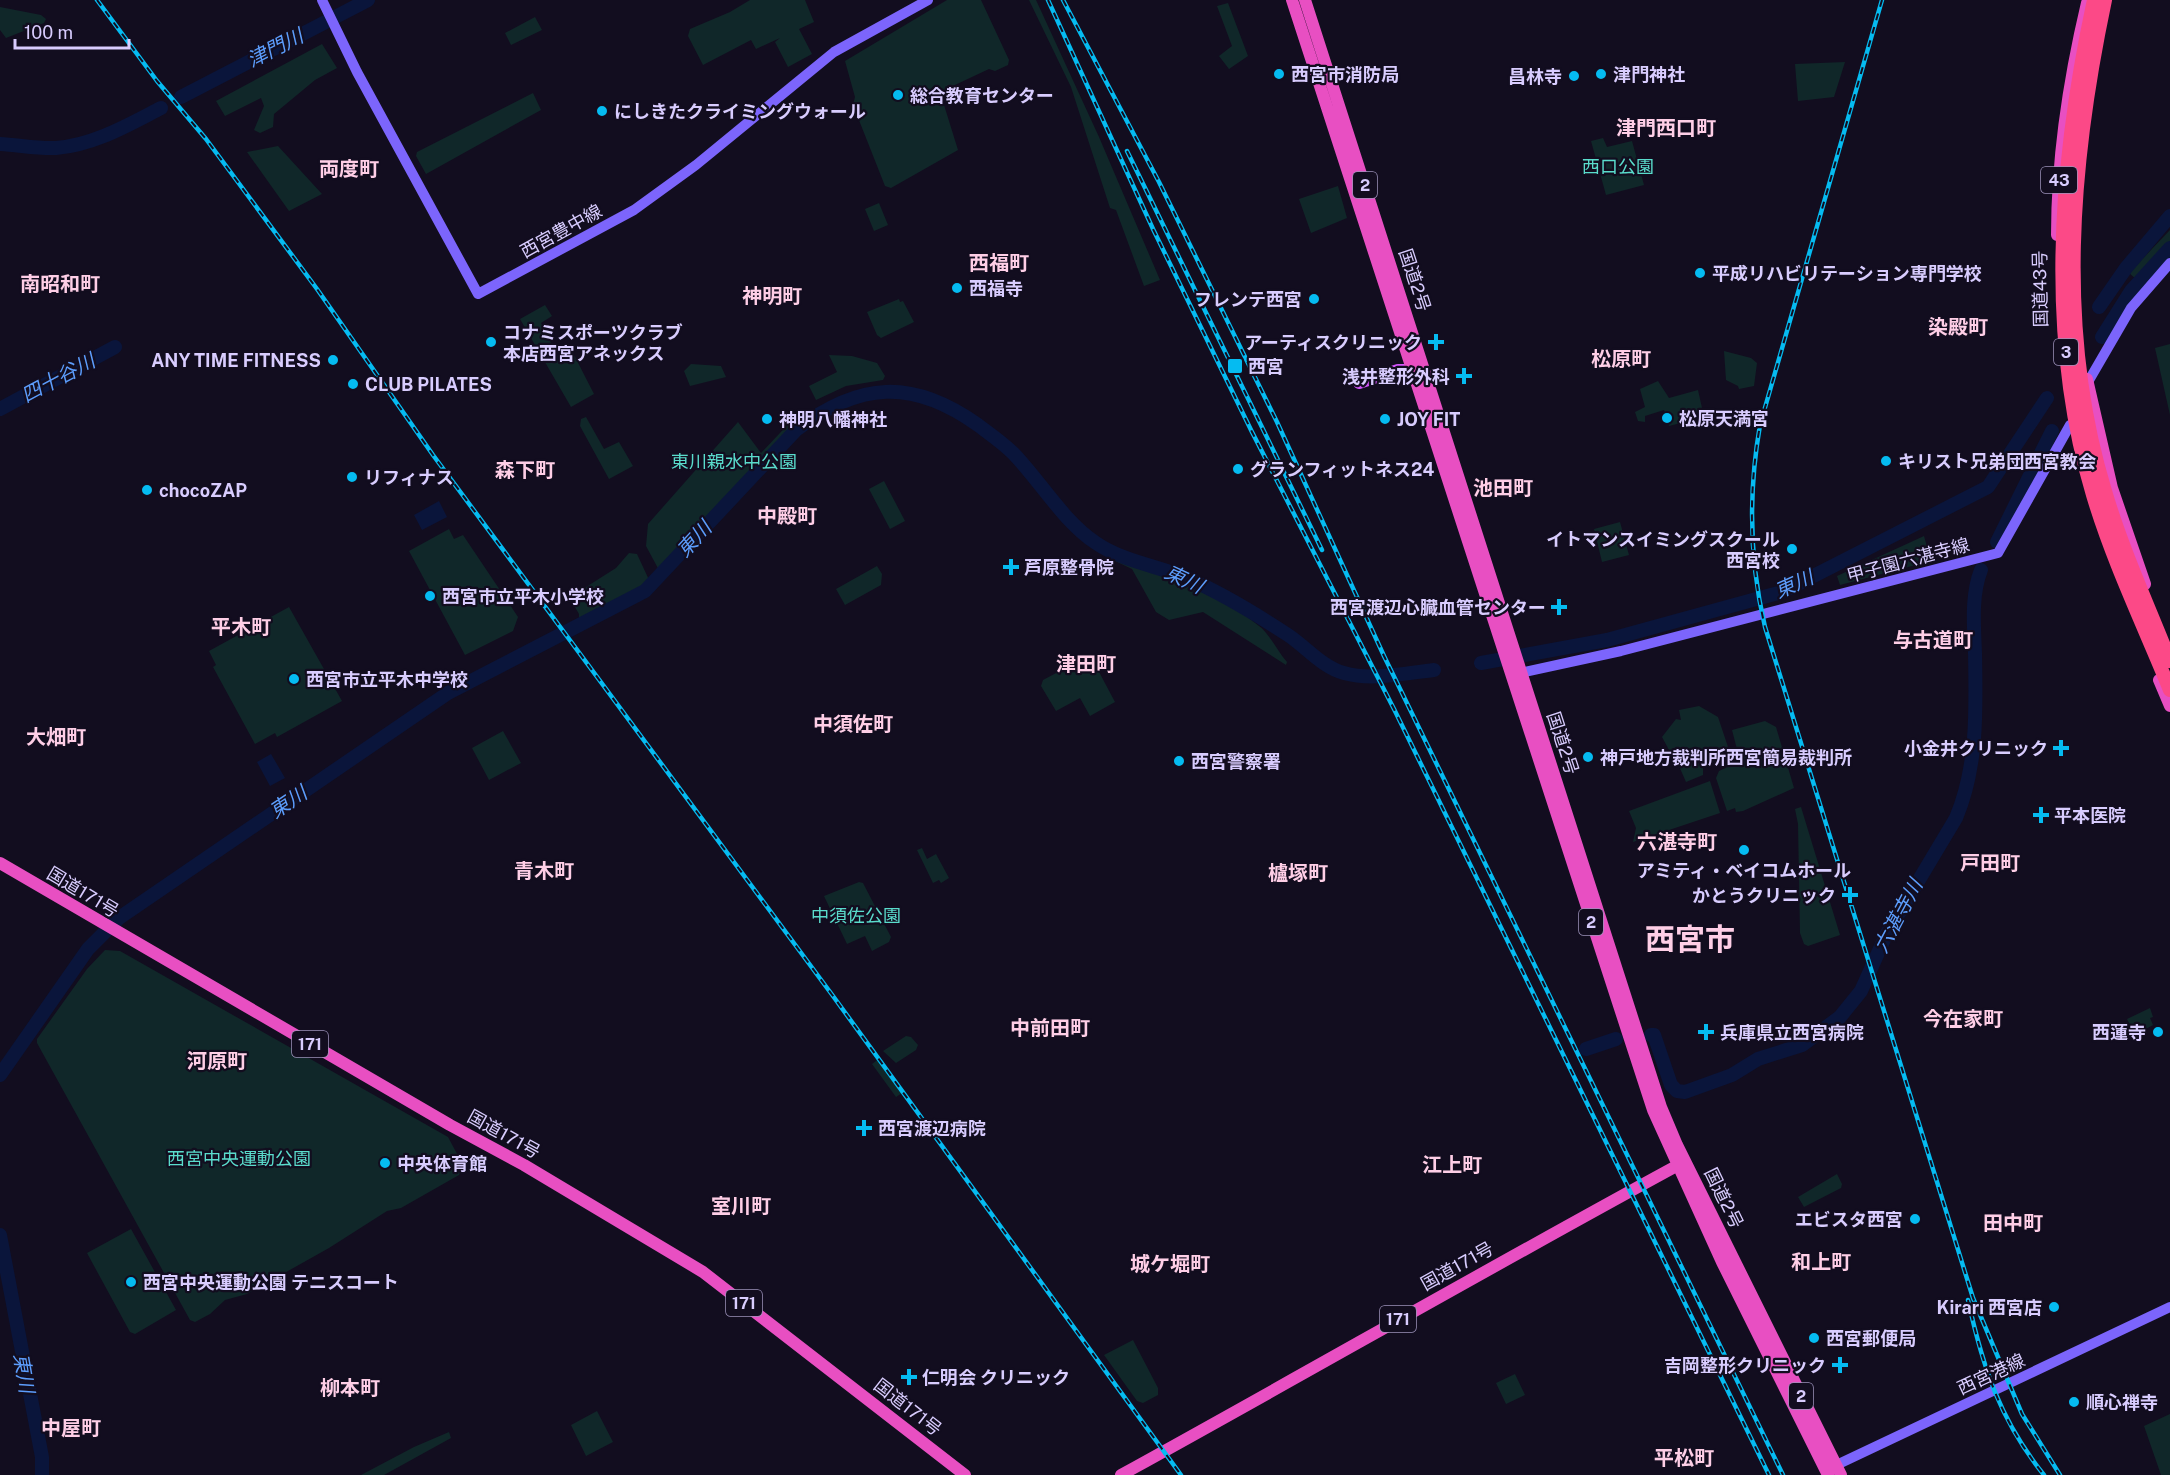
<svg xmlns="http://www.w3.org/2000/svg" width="2170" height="1475" font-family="'Public Sans','Noto Sans JP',sans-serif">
	<rect width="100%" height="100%" fill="#120d1f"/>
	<path fill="#102729" d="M 750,0 L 805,0 L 814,22 L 799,29 L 812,54 L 788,67 L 775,42 L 780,38 L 756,49 L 751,40 L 703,65 L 688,36 L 690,29 L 730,12 Z
		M 947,0 L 981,0 L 1009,60 L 1008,65 L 995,71 L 989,69 L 940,92 L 958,150 L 891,188 L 885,186 L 853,105 L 855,97 L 845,61 Z
		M 1029,0 L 1036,0 L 1099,137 L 1160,280 L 1144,286 L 1116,210 L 1110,208 L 1071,87 Z
		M 1228,3 L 1248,56 L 1229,69 L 1219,56 L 1232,46 L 1217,6 Z
		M 0,7 L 41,15 L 46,19 L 44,23 L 6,38 L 0,30 Z
		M 535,17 L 542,30 L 511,45 L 505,33 Z
		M 322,44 L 337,68 L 315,80 L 274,114 L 273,127 L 260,133 L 254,130 L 264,106 L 261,98 L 225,116 L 216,101 Z
		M 1845,62 L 1834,97 L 1798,101 L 1795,64 Z
		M 533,93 L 541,110 L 426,174 L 416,156 L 417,152 Z
		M 1603,138 L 1607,147 L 1632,141 L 1644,185 L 1606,195 L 1591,141 Z
		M 278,146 L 322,194 L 289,211 L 247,152 Z
		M 1338,186 L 1347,218 L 1311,233 L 1299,199 Z
		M 879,203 L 888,225 L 874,231 L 865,209 Z
		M 2170,230 L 2170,242 L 2136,279 L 2129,273 Z
		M 899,299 L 900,302 L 903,301 L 914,322 L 881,338 L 877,335 L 867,312 Z
		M 545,305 L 552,316 L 541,323 L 559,358 L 572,351 L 594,394 L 571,407 L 520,319 Z
		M 2170,344 L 2170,415 L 2155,348 Z
		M 1724,351 L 1751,358 L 1757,363 L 1754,386 L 1739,389 L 1738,386 L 1726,380 Z
		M 829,355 L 852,356 L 877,363 L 885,376 L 883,380 L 846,386 L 816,400 L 809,386 L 837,372 Z
		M 691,364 L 721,366 L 726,377 L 690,386 L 684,371 Z
		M 1658,381 L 1669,398 L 1698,390 L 1704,417 L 1669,426 L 1664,410 L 1645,416 L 1645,422 L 1638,421 L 1635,412 L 1645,407 L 1640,389 Z
		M 796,416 L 798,423 L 660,572 L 646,546 L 648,524 L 738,422 L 761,453 Z
		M 586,417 L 604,449 L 619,442 L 633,466 L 609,479 L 580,426 L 581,419 Z
		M 884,481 L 905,521 L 890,529 L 869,489 Z
		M 1620,522 L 1629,555 L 1602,562 L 1594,529 Z
		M 449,529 L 454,539 L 463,535 L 518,617 L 513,631 L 465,655 L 409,551 Z
		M 1924,536 L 1931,561 L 1840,585 L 1837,576 Z
		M 629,553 L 637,554 L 650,582 L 620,602 L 579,623 L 579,614 L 572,602 L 575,594 L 616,568 Z
		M 1114,557 C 1162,573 1219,593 1259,626 C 1269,633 1277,651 1287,662 L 1286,665 L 1203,612 L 1169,620 L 1156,612 L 1132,569 L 1113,560 Z
		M 877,566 L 882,574 L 881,585 L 845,605 L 836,589 Z
		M 289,607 L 342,701 L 277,737 L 275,733 L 255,744 L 213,667 L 216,665 L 209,651 Z
		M 1090,655 L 1115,702 L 1090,716 L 1080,698 L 1056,711 L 1041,686 L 1043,680 Z
		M 1699,706 L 1718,717 L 1731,756 L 1703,766 L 1703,775 L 1686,782 L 1672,750 L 1669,750 L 1662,737 L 1676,719 L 1681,720 L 1679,710 Z
		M 1765,721 L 1776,727 L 1794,788 L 1743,811 L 1736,812 L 1735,808 L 1727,811 L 1716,778 L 1719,771 L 1740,761 L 1732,730 Z
		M 503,731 L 521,763 L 489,780 L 472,748 Z
		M 1710,781 L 1720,813 L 1633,842 L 1636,828 L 1629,811 Z
		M 1801,807 L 1840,935 L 1808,946 L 1804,944 L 1800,933 L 1798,824 L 1795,809 Z
		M 922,848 L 927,859 L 936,854 L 949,878 L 941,883 L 939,880 L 933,883 L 917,850 Z
		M 859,882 L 863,883 L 891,937 L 889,942 L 872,951 L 865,936 L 847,944 L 824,896 Z
		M 105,950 L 120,951 L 448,1137 L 463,1165 L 459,1175 L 401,1208 L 387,1211 L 329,1248 L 247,1294 L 225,1300 L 210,1314 L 195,1322 L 190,1320 L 37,1043 L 37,1039 L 87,969 Z
		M 2150,1008 L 2153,1017 L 2150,1018 L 2153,1025 L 2135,1035 L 2127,1019 Z
		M 906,1036 L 911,1037 L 918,1045 L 916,1050 L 896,1063 L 883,1051 Z
		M 880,1058 L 905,1091 L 896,1097 L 872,1064 Z
		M 1837,1174 L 1842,1184 L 1841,1188 L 1804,1207 L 1798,1197 Z
		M 131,1229 L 176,1310 L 135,1334 L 130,1332 L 87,1253 Z
		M 1133,1340 L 1158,1388 L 1158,1395 L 1143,1403 L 1137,1401 L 1104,1355 Z
		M 1515,1374 L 1525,1395 L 1506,1404 L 1496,1383 Z
		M 597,1411 L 613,1442 L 586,1456 L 571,1425 Z
		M 2170,1414 L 2170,1475 L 2161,1475 L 2144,1426 Z
		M 449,1432 L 451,1438 L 384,1475 L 361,1475 L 414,1447 Z"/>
	<path fill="#0a153b" d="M 439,501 L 447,517 L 422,530 L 414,515 Z
		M 271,754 L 285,778 L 270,786 L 257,762 Z"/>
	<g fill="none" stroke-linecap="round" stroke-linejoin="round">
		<path stroke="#0a153b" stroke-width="14" d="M 181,97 L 368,0
			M 0,144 C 19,145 38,149 56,148 C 94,145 128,125 161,108
			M 2099,307 L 2126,268 L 2170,216
			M 2102,337 L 2131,291 L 2170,248
			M 0,409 L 115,347
			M 1997,542 L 2052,431
			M 1481,663 L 1607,640 L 1782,592 L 1988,487 L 2047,398
			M 1651,1035 L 1654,1035 L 1671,1085 L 1677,1091 L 1685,1092 L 1732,1075 L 1758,1059 L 1802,1045 L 1840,1017 L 1861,991 L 1886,935 L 1956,818 C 1978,766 1976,709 1975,653 C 1974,627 1971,595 1981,570
			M 1586,1049 L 1616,1039
			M 0,1075 L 88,949 L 119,918 L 448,693 L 645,591 L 796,430 C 859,382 912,378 978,425 C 990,434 1003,443 1013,453 C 1041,482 1063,521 1096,543 C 1124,562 1159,566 1189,579 C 1221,593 1259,616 1288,635 C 1306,647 1322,667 1344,673 C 1372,681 1406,673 1434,670
			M 0,1235 L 42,1457 L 42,1475"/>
		<path stroke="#7c65fc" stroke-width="10" d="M 322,0 L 357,72 L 478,294 L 634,210 L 696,165 L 834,52 L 928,0
			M 2088,382 L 2131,308 L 2170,263
			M 1515,674 L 1621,651 L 1998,553 L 2070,425
			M 1828,1469 L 2170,1307"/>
		<path stroke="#d355fc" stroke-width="12" d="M 1359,383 L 1398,370 L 1421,370"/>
		<path stroke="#e84fc2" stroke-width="12" d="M 1292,0 L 1653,1110 L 1722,1262 L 1828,1475
			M 1305,0 L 1661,1107 L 1677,1145 L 1841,1475
			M 2057,235 C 2057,155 2069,79 2087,3
			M 2087,379 L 2112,488 L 2145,584
			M 2159,680 L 2170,706
			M 0,863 L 450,1125 L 524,1165 L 703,1272 L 965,1475
			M 1121,1475 C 1308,1372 1494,1265 1682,1163"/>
		<path stroke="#fc4987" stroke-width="14" d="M 2094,0 C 2059,161 2045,335 2093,495 C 2113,562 2144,626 2170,690
			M 2105,0 C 2071,161 2056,331 2105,491 C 2122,549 2148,605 2170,661"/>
		<defs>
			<path id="rail" d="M 97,0 L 157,81 L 206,139 L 317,289 L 433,455 L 833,996 L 1181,1475
				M 1048,0 L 1153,229 L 1252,432 L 1394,709 L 1769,1475
				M 1063,0 L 1159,182 L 1277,422 L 1384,656 L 1783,1475
				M 1882,0 L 1760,425 C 1748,494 1749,559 1765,627 L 1973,1298 L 2022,1414 L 2060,1475
				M 1127,151 L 1322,550
				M 1968,1300 C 1983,1368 2000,1420 2044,1475"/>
		</defs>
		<use href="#rail" stroke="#05bbf1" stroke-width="4.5"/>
		<use href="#rail" stroke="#120d1f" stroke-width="2" stroke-dasharray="7" stroke-linecap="butt"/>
	</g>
	<g fill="#05bbf1" stroke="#120d1f" stroke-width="2">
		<circle cx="1279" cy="74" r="6"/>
		<circle cx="1601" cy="74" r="6"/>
		<circle cx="1574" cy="76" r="6"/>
		<circle cx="898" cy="95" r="6"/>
		<circle cx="602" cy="111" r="6"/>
		<circle cx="1700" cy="273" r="6"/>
		<circle cx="957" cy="288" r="6"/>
		<circle cx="1314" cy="299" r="6"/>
		<circle cx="491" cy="342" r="6"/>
		<path d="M1433 333h6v6h6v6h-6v6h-6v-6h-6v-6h6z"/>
		<circle cx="333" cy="360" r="6"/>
		<rect x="1227" y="358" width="16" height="16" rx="3"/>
		<path d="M1461 367h6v6h6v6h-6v6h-6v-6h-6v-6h6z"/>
		<circle cx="353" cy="384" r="6"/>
		<circle cx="1667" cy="418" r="6"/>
		<circle cx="767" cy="419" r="6"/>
		<circle cx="1385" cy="419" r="6"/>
		<circle cx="1886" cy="461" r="6"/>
		<circle cx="1238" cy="469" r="6"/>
		<circle cx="352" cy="477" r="6"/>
		<circle cx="147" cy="490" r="6"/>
		<circle cx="1792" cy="549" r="6"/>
		<path d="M1008 558h6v6h6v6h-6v6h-6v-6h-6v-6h6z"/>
		<circle cx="430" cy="596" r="6"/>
		<path d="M1556 598h6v6h6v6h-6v6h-6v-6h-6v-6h6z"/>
		<circle cx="294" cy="679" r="6"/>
		<path d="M2058 739h6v6h6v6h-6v6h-6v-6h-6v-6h6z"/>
		<circle cx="1588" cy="757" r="6"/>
		<circle cx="1179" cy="761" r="6"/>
		<path d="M2038 806h6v6h6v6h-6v6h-6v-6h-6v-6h6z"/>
		<circle cx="1744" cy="850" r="6"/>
		<path d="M1847 886h6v6h6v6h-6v6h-6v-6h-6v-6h6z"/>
		<path d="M1703 1023h6v6h6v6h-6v6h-6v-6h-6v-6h6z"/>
		<circle cx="2158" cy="1032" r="6"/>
		<path d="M861 1119h6v6h6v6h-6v6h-6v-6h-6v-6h6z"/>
		<circle cx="385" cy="1163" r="6"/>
		<circle cx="1915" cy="1219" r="6"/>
		<circle cx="131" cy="1282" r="6"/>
		<circle cx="2054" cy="1307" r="6"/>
		<circle cx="1814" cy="1338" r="6"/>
		<path d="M1837 1356h6v6h6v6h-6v6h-6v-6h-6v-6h6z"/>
		<path d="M906 1368h6v6h6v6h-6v6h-6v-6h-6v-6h6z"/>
		<circle cx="2074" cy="1402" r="6"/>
	</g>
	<g text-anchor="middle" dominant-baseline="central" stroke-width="4.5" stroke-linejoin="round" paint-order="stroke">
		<g fill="#120d1f" stroke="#9d93bb" stroke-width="1.5">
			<rect x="2041" y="167" width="36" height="26" rx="4.5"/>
			<rect x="1353" y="172" width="24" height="26" rx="4.5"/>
			<rect x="2054" y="339" width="24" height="26" rx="4.5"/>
			<rect x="1579" y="909" width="24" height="26" rx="4.5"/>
			<rect x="292" y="1031" width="36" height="26" rx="4.5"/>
			<rect x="726" y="1290" width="36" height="26" rx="4.5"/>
			<rect x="1380" y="1306" width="36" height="26" rx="4.5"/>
			<rect x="1789" y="1383" width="24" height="26" rx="4.5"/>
		</g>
		<g font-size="16" font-weight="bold" fill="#d8ccfe">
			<text x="2059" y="180">43</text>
			<text x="1365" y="185">2</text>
			<text x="2066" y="352">3</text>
			<text x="1591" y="922">2</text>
			<text x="310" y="1044">171</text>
			<text x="744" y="1303">171</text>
			<text x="1398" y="1319">171</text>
			<text x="1801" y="1396">2</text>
		</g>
		<g font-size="18" font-weight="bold" fill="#d8ccfe" stroke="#120d1f" text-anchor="start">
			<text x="1291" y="74">西宮市消防局</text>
			<text x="1613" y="74">津門神社</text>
			<text x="1562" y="76" text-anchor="end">昌林寺</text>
			<text x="910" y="95">総合教育センター</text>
			<text x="614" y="111">にしきたクライミングウォール</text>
			<text x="1712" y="273">平成リハビリテーション専門学校</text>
			<text x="969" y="288">西福寺</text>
			<text x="1302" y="299" text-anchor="end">フレンテ西宮</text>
			<text x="503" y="332">コナミスポーツクラブ<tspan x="503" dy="21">本店西宮アネックス</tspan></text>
			<text x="1422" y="342" text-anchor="end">アーティスクリニック</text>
			<text x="321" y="360" text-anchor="end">ANY TIME FITNESS</text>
			<text x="1248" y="366">西宮</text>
			<text x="1450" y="376" text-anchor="end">浅井整形外科</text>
			<text x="365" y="384">CLUB PILATES</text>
			<text x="1679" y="418">松原天満宮</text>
			<text x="779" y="419">神明八幡神社</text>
			<text x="1397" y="419">JOY FIT</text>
			<text x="1898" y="461">キリスト兄弟団西宮教会</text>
			<text x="1250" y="469">グランフィットネス24</text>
			<text x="364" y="477">リフィナス</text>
			<text x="159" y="490">chocoZAP</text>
			<text x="1780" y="539" text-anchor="end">イトマンスイミングスクール<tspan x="1780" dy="21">西宮校</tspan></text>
			<text x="1024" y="567">芦原整骨院</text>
			<text x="442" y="596">西宮市立平木小学校</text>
			<text x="1546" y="607" text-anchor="end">西宮渡辺心臓血管センター</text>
			<text x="306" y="679">西宮市立平木中学校</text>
			<text x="2048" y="748" text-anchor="end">小金井クリニック</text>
			<text x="1600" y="757">神戸地方裁判所西宮簡易裁判所</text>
			<text x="1191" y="761">西宮警察署</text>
			<text x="2054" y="815">平本医院</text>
			<text x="1744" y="870" text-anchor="middle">アミティ・ベイコムホール</text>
			<text x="1836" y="895" text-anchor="end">かとうクリニック</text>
			<text x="1720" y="1032">兵庫県立西宮病院</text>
			<text x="2146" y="1032" text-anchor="end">西蓮寺</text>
			<text x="878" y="1128">西宮渡辺病院</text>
			<text x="397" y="1163">中央体育館</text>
			<text x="1903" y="1219" text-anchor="end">エビスタ西宮</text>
			<text x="143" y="1282">西宮中央運動公園 テニスコート</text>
			<text x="2042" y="1307" text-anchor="end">Kirari 西宮店</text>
			<text x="1826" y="1338">西宮郵便局</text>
			<text x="1826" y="1365" text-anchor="end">吉岡整形クリニック</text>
			<text x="922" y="1377">仁明会 クリニック</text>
			<text x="2086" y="1402">順心禅寺</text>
		</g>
		<g font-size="18" fill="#5adccc" stroke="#120d1f">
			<text x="1618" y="166">西口公園</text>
			<text x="734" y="461">東川親水中公園</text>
			<text x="856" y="915">中須佐公園</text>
			<text x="239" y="1158">西宮中央運動公園</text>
		</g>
		<g font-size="18" fill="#d8ccfe" stroke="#120d1f">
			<text transform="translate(561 231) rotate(-29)">西宮豊中線</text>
			<text transform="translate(1415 280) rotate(72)">国道2号</text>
			<text transform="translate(2040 289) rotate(-91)">国道43号</text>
			<text transform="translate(1908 560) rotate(-15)">甲子園六湛寺線</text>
			<text transform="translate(1563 743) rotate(72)">国道2号</text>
			<text transform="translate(83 892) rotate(31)">国道171号</text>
			<text transform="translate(504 1134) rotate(29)">国道171号</text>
			<text transform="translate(1724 1198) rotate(64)">国道2号</text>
			<text transform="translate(1457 1266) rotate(-29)">国道171号</text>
			<text transform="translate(1991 1374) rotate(-25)">西宮港線</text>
			<text transform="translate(908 1407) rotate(38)">国道171号</text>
		</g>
		<g font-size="20" font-style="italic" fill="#5c9dfc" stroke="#120d1f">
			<text transform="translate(275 48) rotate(-27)">津門川</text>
			<text transform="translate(58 378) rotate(-28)">四十谷川</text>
			<text transform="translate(694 539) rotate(-47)">東川</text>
			<text transform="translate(1184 579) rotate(25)">東川</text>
			<text transform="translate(1794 584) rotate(-24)">東川</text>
			<text transform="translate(288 802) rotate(-34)">東川</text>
			<text transform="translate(1898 916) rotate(-62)">六湛寺川</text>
			<text transform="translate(24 1373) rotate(80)">東川</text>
		</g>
		<g font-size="20" font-weight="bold" fill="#fecee6" stroke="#120d1f">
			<text x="1666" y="128">津門西口町</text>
			<text x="349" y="169">両度町</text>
			<text x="999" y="263">西福町</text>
			<text x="60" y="284">南昭和町</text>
			<text x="772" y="296">神明町</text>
			<text x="1958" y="327">染殿町</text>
			<text x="1621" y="359">松原町</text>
			<text x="525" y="470">森下町</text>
			<text x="1503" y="488">池田町</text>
			<text x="787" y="516">中殿町</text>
			<text x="241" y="627">平木町</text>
			<text x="1933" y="640">与古道町</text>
			<text x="1086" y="664">津田町</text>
			<text x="853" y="724">中須佐町</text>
			<text x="56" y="737">大畑町</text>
			<text x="1677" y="842">六湛寺町</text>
			<text x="1990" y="863">戸田町</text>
			<text x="544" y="871">青木町</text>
			<text x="1298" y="873">櫨塚町</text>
			<text x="1963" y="1019">今在家町</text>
			<text x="1050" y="1028">中前田町</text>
			<text x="217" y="1061">河原町</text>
			<text x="1452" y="1165">江上町</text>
			<text x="741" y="1206">室川町</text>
			<text x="2013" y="1223">田中町</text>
			<text x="1821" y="1262">和上町</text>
			<text x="1170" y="1264">城ケ堀町</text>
			<text x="350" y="1388">柳本町</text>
			<text x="71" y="1428">中屋町</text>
			<text x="1684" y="1458">平松町</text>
		</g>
		<g font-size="30" font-weight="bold" fill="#fecee6" stroke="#120d1f">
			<text x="1690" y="939">西宮市</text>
		</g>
	</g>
	<path d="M15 39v9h114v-9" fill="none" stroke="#d8ccfe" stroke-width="3"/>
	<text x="24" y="39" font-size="18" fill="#d8ccfe" stroke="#120d1f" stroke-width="4.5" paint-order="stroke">100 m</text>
</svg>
